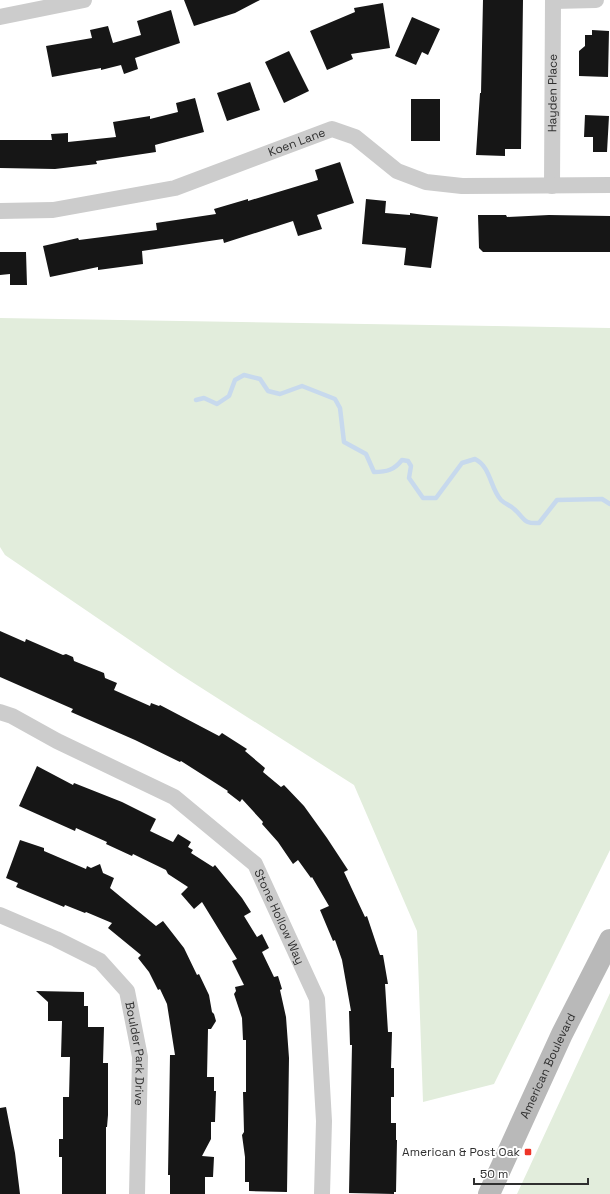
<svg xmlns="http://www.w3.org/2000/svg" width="610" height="1194" font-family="'Space Grotesk',sans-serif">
	<rect width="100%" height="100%" fill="#fff"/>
	<path fill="#e2eddc" d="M 0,318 L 610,328 L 610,850 L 494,1084 L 423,1102 L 417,931 L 354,785 L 178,673 L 5,555 L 0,547 Z
		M 610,993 L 610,1194 L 517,1194 Z"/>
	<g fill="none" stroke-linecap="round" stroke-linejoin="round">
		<path stroke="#c7d9ed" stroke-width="4.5" d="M 196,400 L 204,398 L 217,404 L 229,396 L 235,380 L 244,375 L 260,379 L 268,391 L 280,394 L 302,386 L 335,399 L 340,408 L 344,442 L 366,454 L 374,472 C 387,472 394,470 402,460 L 408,461 L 411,466 L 409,478 L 423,498 L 436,498 L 462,463 L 475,459 C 491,467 490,488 501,500 C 505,504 510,505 514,509 C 525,518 522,524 539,523 L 557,500 L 602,499 L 610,504"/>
	</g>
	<path fill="#161616" d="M 184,0 L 260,0 L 235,13 L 194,26 Z
		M 483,0 L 523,0 L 521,149 L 505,149 L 505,156 L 476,155 L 480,93 L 481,93 Z
		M 383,3 L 390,48 L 351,54 L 353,59 L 327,70 L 310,31 L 355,12 L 354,8 Z
		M 171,10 L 180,43 L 135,58 L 138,69 L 124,74 L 121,65 L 101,70 L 101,68 L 52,77 L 46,46 L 92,38 L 90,30 L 108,26 L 113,43 L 141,35 L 137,21 Z
		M 412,17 L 440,29 L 428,55 L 422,52 L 416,65 L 395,56 Z
		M 592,30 L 609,31 L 608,77 L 579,76 L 579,51 L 585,46 L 585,35 L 592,35 Z
		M 289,51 L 309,91 L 284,103 L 265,62 Z
		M 250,82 L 260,110 L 227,121 L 217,93 Z
		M 195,98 L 204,132 L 155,145 L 156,152 L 96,161 L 97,164 L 55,169 L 0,168 L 0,140 L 52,140 L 51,134 L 68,133 L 68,142 L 116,137 L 113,122 L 150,116 L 150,119 L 178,112 L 176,103 Z
		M 411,99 L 440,99 L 440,141 L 411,141 Z
		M 585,115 L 609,116 L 607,152 L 593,152 L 593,137 L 584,137 Z
		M 340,162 L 354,203 L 317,215 L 322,229 L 298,236 L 293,221 L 224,243 L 223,239 L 142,251 L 143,264 L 98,270 L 98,267 L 50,277 L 43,246 L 78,238 L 79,240 L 157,230 L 156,223 L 216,214 L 214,209 L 248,199 L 248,201 L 318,180 L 315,170 Z
		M 366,199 L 386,201 L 385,213 L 410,215 L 410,213 L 438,217 L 431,268 L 404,265 L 406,248 L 362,244 Z
		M 478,215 L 506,215 L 507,217 L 549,215 L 610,216 L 610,252 L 483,252 L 479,248 Z
		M 0,252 L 26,252 L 27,285 L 10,285 L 10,274 L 0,275 Z
		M 0,631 L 25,642 L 26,639 L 63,655 L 66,654 L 73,657 L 74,661 L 104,673 L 105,678 L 117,683 L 114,690 L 150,706 L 151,703 L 159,706 L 160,705 L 219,736 L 222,733 L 247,749 L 245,751 L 265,768 L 263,772 L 281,787 L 284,785 L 304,806 L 327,838 L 348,870 L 344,872 L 365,917 L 367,916 L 380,955 L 383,955 L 388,984 L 385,984 L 388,1032 L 392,1032 L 391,1068 L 394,1068 L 394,1097 L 391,1097 L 391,1123 L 396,1123 L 396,1140 L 397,1140 L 396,1192 L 394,1192 L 394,1194 L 349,1193 L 352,1045 L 350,1045 L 349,1011 L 351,1011 L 342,960 L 335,940 L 333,941 L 320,910 L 329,906 L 312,877 L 311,878 L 298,860 L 293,864 L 278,842 L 262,824 L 263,822 L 242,799 L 240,802 L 227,792 L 228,791 L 181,761 L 180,762 L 135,740 L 71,712 L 73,709 L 0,677 Z
		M 37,766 L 73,785 L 74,783 L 122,802 L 156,819 L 150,831 L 173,842 L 178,834 L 191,842 L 188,847 L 193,850 L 191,853 L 213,867 L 215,865 L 242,898 L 251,912 L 244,916 L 257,937 L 262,934 L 269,948 L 262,952 L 274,977 L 278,976 L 282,989 L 280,990 L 286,1017 L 289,1058 L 287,1192 L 249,1191 L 249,1182 L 245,1182 L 245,1157 L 242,1135 L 244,1132 L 243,1092 L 246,1092 L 246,1040 L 243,1040 L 242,1018 L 234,994 L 236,991 L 235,987 L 244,985 L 232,961 L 237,959 L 202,902 L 194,909 L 181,894 L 188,887 L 168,874 L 166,870 L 133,854 L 132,856 L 106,844 L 107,842 L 76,828 L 75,831 L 19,806 Z
		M 20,840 L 44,848 L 44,851 L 86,869 L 87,866 L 91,868 L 100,864 L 103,873 L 114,878 L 110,888 L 156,926 L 163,921 L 184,948 L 197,975 L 199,974 L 209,995 L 212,1012 L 214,1014 L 216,1021 L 211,1029 L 208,1029 L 207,1077 L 214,1077 L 214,1091 L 216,1091 L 215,1122 L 211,1122 L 211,1139 L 202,1156 L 214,1157 L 213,1177 L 205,1177 L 205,1194 L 170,1194 L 170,1175 L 168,1175 L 170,1055 L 175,1055 L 167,1004 L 160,989 L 158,990 L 149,972 L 138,958 L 141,955 L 108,928 L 112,923 L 86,912 L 85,913 L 65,905 L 64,907 L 16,887 L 18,883 L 6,878 Z
		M 36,991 L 84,992 L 84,1006 L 88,1006 L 88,1027 L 104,1027 L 103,1063 L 108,1063 L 108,1115 L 107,1127 L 106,1127 L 106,1194 L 62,1194 L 62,1157 L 59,1157 L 59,1139 L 63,1139 L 63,1097 L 69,1097 L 70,1057 L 61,1057 L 62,1021 L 48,1021 L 48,1002 Z
		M 6,1107 L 15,1153 L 20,1194 L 0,1194 L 0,1108 Z"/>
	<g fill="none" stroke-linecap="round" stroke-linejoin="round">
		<g stroke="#ccc" stroke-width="16">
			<path d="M 553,1 L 596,0"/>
			<path d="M 0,17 L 84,0"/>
			<path id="s1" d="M 552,186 L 553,0"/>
			<path id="s2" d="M 0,211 L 53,210 L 175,188 L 332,129 L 355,137 L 397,171 L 426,182 L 462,186 L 610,185"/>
			<path id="s3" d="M 0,712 L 12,716 L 57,741 L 174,797 L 255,864 L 317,999 L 324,1121 L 322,1194"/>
			<path id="s4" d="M 0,915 L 56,939 L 100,961 L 127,991 L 140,1057 L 137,1194"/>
		</g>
		<path stroke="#b9b9b9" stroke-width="22" id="s5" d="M 489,1194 L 562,1034 L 610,940"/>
	</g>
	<rect fill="#ee3428" stroke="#fff" stroke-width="1.5" x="524" y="1148" width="8" height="8" rx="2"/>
	<g text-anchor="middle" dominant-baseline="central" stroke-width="4" stroke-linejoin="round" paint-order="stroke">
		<g font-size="12" fill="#2f2f2f" stroke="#fff">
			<text stroke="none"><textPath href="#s1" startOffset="93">Hayden Place</textPath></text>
			<text stroke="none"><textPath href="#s2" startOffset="307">Koen Lane</textPath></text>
			<text stroke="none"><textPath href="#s3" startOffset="357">Stone Hollow Way</textPath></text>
			<text stroke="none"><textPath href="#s4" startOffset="214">Boulder Park Drive</textPath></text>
			<text stroke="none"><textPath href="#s5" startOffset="141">American Boulevard</textPath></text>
		</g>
		<g font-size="12" fill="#2f2f2f" stroke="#fff" text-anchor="end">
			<text x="520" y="1152">American &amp; Post Oak</text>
		</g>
	</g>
	<path d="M474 1178v6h114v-6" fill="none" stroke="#2f2f2f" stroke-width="2"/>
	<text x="480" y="1178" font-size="12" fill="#2f2f2f" stroke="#ffffff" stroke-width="3" paint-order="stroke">50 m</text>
</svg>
